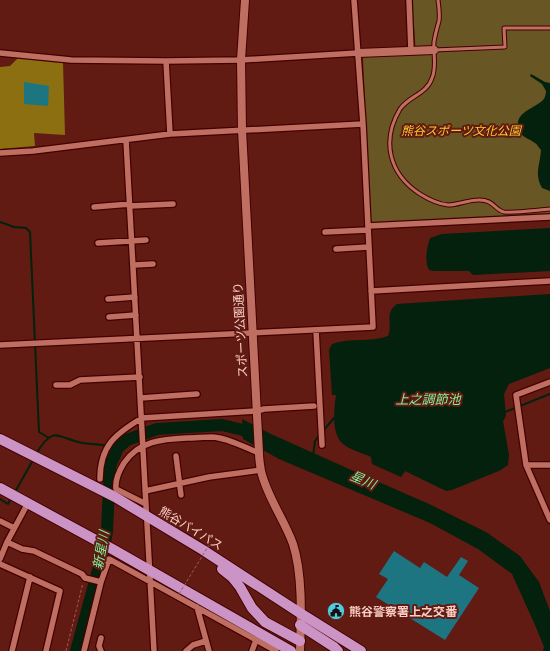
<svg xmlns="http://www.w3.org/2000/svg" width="550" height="651" font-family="Lora,'Noto Sans JP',serif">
	<rect width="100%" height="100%" fill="#611b13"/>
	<path fill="#685624" d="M 412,0 L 550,0 L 550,214 L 370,223 L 363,56 L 416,53 Z"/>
	<path fill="#8b6f11" d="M 18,58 L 63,62 L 65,135 L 34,133 L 35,146 L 0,149 L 0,67 L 10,66 Z"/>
	<path fill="#03210c" d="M 531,74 L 545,82 L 550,83 L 550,191 L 542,188 C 534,174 540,165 541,150 C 539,148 537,144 535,143 C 530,139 523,138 520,132 C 511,113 534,109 543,100 C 545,98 546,94 546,91 L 542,84 L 530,76 Z
		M 550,228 L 550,271 L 473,275 L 469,271 L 434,271 L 429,270 C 424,261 427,247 430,238 L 442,234 Z
		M 550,294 L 550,368 L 509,384 L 504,394 L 506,416 L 503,421 L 509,455 L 508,465 L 501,470 L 452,490 L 446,491 L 405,471 L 401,477 L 372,464 L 371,457 C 363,453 350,450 343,444 C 331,434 334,409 336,395 L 332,395 L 329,350 L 332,344 C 350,337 370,343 388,336 C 393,323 384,313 397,304 Z
		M 242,419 L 271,434 L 349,469 L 429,504 L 486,532 L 520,556 L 539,582 L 550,611 L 550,651 L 543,651 L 544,647 L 535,625 L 512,574 L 478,549 L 430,523 L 279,459 L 243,439 Z"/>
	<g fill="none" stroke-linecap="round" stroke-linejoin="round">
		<path stroke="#03210c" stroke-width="2" d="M 0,222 L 14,227 L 26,228 L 30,232 L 39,432 L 49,438
			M 505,412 L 550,394
			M 323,431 L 334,418
			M 36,454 C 54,424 57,438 83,443 C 89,444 96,444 102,445 C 108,445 113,447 118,448
			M 313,456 L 315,441 L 320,434
			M 15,492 L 33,460
			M 0,499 L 8,504 L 11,498"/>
		<path stroke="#03210c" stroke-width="12" d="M 76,651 L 104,548 L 107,531 L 110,466 L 118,448 L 127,440 L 157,429 L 222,425 L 243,430 L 256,438"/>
	</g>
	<path fill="#1e7582" d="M 24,82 L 49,86 L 48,106 L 24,104 Z
		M 394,551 L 420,568 L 424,562 L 447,577 L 461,557 L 468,561 L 459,575 L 479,588 L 445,640 L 376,597 L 388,579 L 379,574 Z"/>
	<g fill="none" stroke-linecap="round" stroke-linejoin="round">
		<defs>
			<path id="lane" d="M 438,0 C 439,7 440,14 439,21 C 437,28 435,35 434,42 C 433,54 437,67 432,78 C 427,94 409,96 400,109 C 381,141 389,174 420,194 C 428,199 437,204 448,205 C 458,205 468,200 478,200 C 493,199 495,210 504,212 C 517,213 537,210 550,209
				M 434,50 L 505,47 L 504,28 L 550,28"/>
			<path id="street" d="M 354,0 L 363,124 L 368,226 L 550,217
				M 409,0 L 411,51
				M 0,53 L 71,60 L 166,61 L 241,60 L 358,53
				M 166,61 L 170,134
				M 126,140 L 154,651
				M 0,153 L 33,151 L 170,134 L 363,124
				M 130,206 L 173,204
				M 94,207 L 130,204
				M 325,232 L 368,230
				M 98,243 L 146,240
				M 336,249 L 369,247
				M 134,265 L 153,264
				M 371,291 L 550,281
				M 108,299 L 135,297
				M 109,317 L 136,315
				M 316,330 L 322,445
				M 0,345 L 373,327 L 368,226
				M 550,382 L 516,395 L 526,465 L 550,520
				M 56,385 L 70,385 L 80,380 L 140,377
				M 141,398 L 197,394
				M 176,456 L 181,495
				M 526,465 L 550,465
				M 100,479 C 100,446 115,434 142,418 L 257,411 L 264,409 L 314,406
				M 145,491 L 209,477 L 261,470
				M 146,504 L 116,489 C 115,480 119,471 124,463 C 139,441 162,439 187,438 C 195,438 204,437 212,437 C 228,438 244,447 259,453
				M 0,521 L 14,528
				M 7,542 L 22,549 L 34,551 L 82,574 L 85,578 L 101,582
				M 0,559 L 7,542 L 28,503
				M 0,564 L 60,591 L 46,651
				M 197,607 L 209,651
				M 12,651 L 30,577
				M 84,651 L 101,582 L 109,559 L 276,651
				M 101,651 L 99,646 L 101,638
				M 186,651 L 193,645 L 206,641
				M 252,651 L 256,640"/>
			<path id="secondary" d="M 245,0 L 241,60 L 242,130 L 259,453 C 259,459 260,465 261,471 C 267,497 284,519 293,544 C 303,575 301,619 300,651
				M 358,53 L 434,50"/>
			<path id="highway" d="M 0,439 L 115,497 L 203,550 L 300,613 L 361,651
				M 0,488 L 114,550 L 291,651
				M 222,569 L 232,577 L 240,587 L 252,608 L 265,622 L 300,641
				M 300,625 L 334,647 L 338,651"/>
		</defs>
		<use href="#lane" stroke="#430000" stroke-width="5"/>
		<use href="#street" stroke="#430000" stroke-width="8"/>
		<use href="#secondary" stroke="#430000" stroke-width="10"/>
		<use href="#highway" stroke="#430000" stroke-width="12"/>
		<path stroke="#985c54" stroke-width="1" stroke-dasharray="3 2" stroke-linecap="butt" d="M 66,651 L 83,583"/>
		<use href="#lane" stroke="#be6f62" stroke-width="3"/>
		<use href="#street" stroke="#be6f62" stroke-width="5.5"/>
		<use href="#secondary" stroke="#be6f62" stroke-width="8"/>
		<use href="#highway" stroke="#cc93c5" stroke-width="10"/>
		<path stroke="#985c54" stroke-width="1" stroke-dasharray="3 2" stroke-linecap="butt" d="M 179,594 L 209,545"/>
	</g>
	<defs>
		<symbol id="civic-disc" viewBox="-11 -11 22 22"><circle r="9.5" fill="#54cade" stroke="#611b13"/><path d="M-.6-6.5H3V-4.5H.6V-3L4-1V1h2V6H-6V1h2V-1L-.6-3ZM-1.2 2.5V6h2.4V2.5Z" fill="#111"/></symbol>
	</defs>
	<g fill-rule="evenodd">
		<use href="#civic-disc" x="326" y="601" width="20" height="20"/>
	</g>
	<g text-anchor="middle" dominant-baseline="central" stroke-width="4" stroke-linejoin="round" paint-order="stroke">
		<g font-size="12" font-style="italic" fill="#f9ca2d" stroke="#611b13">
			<text x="461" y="130">熊谷スポーツ文化公園</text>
		</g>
		<g font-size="12" fill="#facec6" stroke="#611b13">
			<text transform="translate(240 330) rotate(-93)">スポーツ公園通り</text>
			<text transform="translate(191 528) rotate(31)">熊谷バイパス</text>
		</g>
		<g font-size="12" font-weight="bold" fill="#facec6" stroke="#611b13" text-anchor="start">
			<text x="349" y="611">熊谷警察署上之交番</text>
		</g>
		<g font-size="13" font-style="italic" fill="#7bf49b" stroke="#611b13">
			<text x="428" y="399">上之調節池</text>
			<text transform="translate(363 480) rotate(23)">星川</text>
			<text transform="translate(101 550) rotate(-80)">新星川</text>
		</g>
	</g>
</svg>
